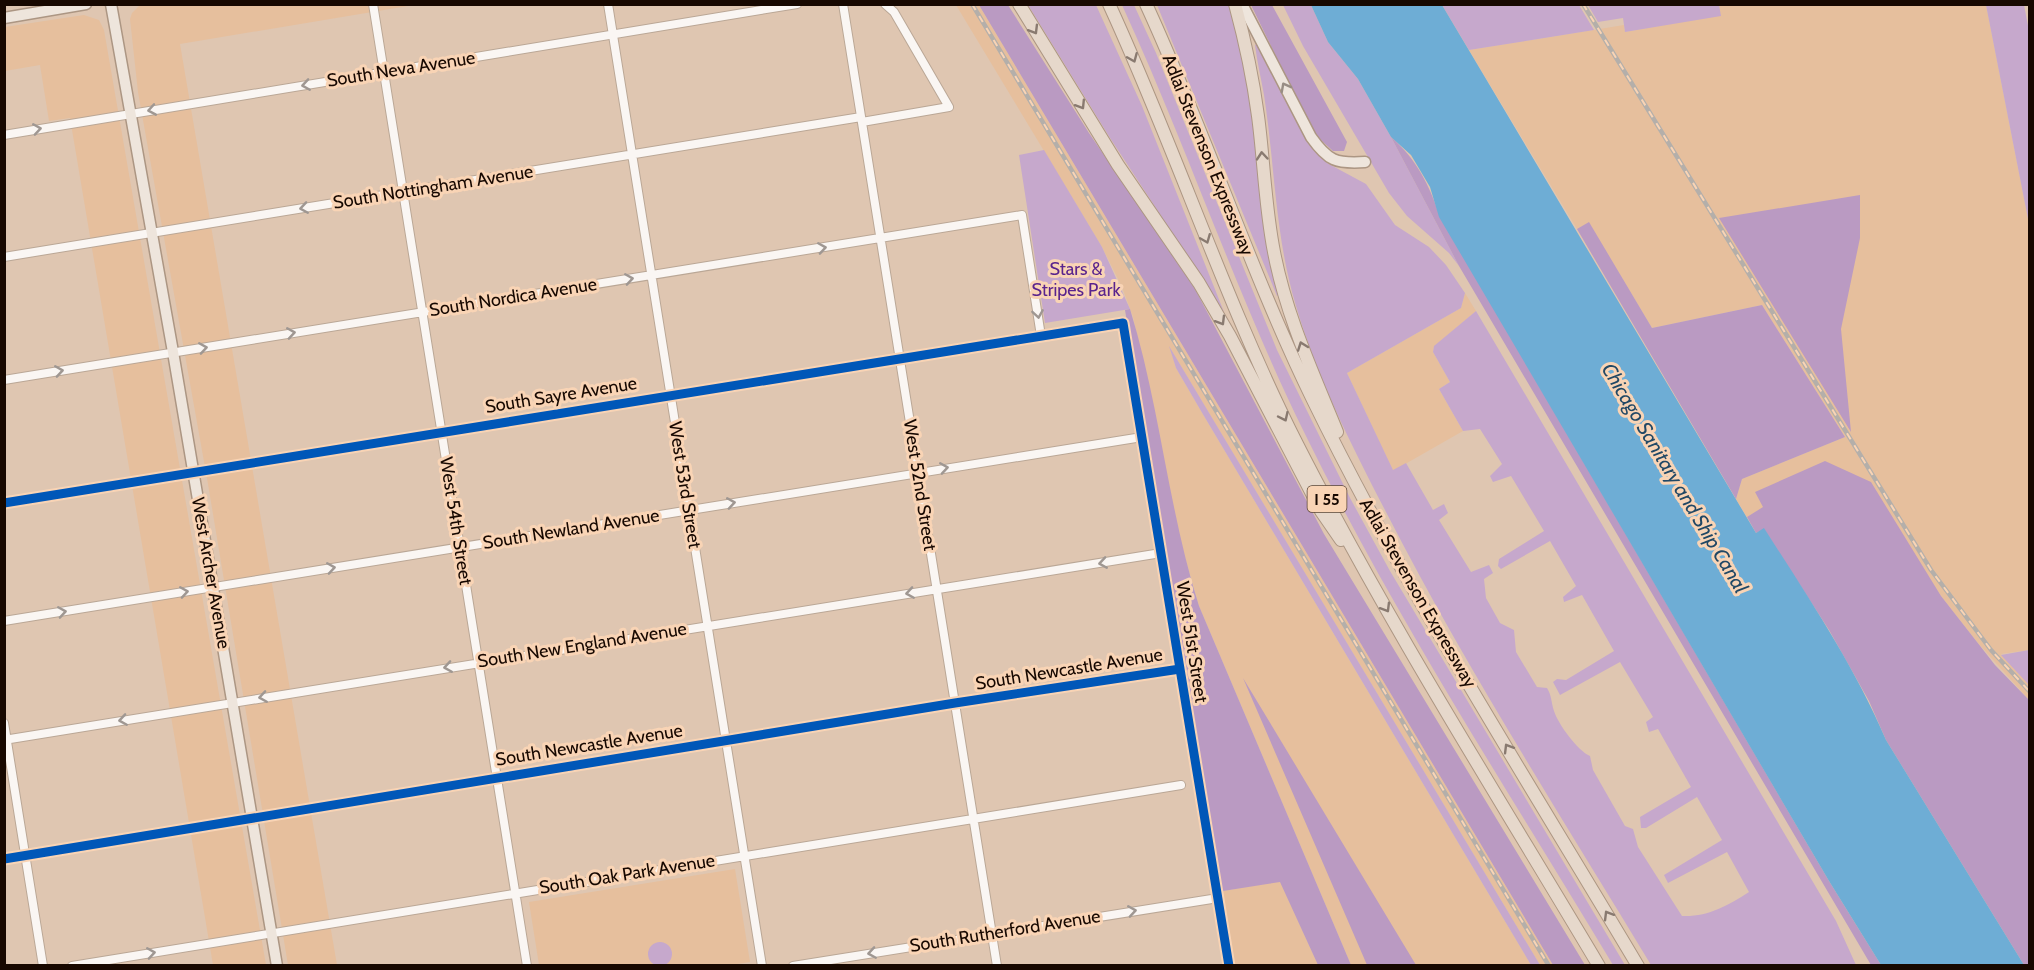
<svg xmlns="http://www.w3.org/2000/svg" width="2034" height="970" font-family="Cabin,sans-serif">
	<rect width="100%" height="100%" fill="#dfc6b1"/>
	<path fill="#e6bf9d" d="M 141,4 L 414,5 L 180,44 L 337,965 L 288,965 L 208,484 L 138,92 L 130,19 L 132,13 Z
		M 956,5 L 979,5 L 1553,965 L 1540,965 L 1170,348 L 1176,368 L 1201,411 L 1531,965 L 1351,965 L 1199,606 L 1180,540 L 1133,317 L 1122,287 L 1102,247 Z
		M 1719,5 L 1986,5 L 2029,224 L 2029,650 L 2001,654 L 2029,685 L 2029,700 L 1978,643 L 1941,596 L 1912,551 L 1756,492 L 1764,507 L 1747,517 L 1736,499 L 1742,479 L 1845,437 L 1762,305 L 1652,328 L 1589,223 L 1577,229 L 1469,50 L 1624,25 L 1625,32 L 1720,15 Z
		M 84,15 L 99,20 L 104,30 L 266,965 L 213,965 L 70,118 L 49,121 L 40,65 L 5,71 L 5,27 Z
		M 1465,293 L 1476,311 L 1434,347 L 1433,352 L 1450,382 L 1439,389 L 1463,431 L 1393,471 L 1347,373 L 1461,308 Z
		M 735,869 L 750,962 L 725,966 L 539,965 L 529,902 Z
		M 1280,881 L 1318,965 L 1235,965 L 1223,891 Z"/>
	<path fill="#c6a8cc" d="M 1028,5 L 1096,5 L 1142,106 L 1224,312 L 1110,138 Z
		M 1122,5 L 1134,5 L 1156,53 L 1277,350 L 1350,498 L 1390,571 L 1625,965 L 1613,965 C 1508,790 1395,618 1305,434 C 1236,294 1187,146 1122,5 Z
		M 1157,5 L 1229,5 L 1243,51 L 1279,295 L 1277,296 Z
		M 1283,5 L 1311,5 L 1328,42 L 1358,79 L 1391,137 L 1459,266 L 1449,253 L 1407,216 L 1389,193 L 1303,46 Z
		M 1442,5 L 1579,5 L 1594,30 L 1469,50 Z
		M 1588,5 L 1719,5 L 1721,16 L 1625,32 L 1623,18 L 1598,22 Z
		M 1986,5 L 2024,5 L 2030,36 L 2029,224 Z
		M 1259,43 L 1310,142 L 1327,163 L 1366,184 L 1395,225 L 1429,247 L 1446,265 L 1465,293 L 1461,308 L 1347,373 L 1393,470 L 1406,463 L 1433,510 L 1444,504 L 1448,513 L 1439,520 L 1471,572 L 1489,565 L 1493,573 L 1484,579 L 1486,598 L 1500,623 L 1514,630 L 1516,652 L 1537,687 L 1547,688 C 1552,696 1551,702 1554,711 C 1558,724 1578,751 1590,756 L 1593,770 L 1625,826 L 1633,829 L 1638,847 L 1682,916 C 1708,917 1727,906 1749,892 L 1727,852 L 1668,883 L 1664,875 L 1722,840 L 1697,797 L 1646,828 L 1641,828 L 1640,817 L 1691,787 L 1658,729 L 1649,732 L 1646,722 L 1653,717 L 1620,662 L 1560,695 L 1553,682 L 1557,679 L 1566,680 L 1614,651 L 1582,595 L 1564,602 L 1563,597 L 1576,586 L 1550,541 L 1501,569 L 1498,566 L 1499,559 L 1544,531 L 1511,476 L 1493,482 L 1490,476 L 1502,464 L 1480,429 L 1463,431 L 1439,389 L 1450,382 L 1433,352 L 1434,346 L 1476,311 L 1836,921 L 1856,965 L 1651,965 C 1561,816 1466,668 1386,512 C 1352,446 1317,378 1296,306 C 1275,237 1275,166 1264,95 C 1261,78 1257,62 1255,45 Z
		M 1044,150 L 1102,247 L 1130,309 L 1045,323 L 1019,155 Z
		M 1169,346 L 1540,965 L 1531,965 L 1201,411 L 1176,368 Z
		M 2029,650 L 2030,650 L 2029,685 L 2001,655 Z
		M648 954a12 12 0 1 1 24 0a12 12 0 1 1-24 0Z"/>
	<path fill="#ba9ac2" d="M 979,5 L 1008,5 L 1089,133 L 1195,289 L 1324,534 L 1585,965 L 1553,965 Z
		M 1251,5 L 1272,5 L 1347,142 L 1344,151 L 1333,151 L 1314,134 Z
		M 1391,137 C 1417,160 1429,184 1440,217 L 1829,881 L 1881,965 L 1871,965 L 1459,266 Z
		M 1860,195 L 1860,238 L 1841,329 L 1851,432 L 1719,218 Z
		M 1589,222 L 1652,328 L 1762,305 L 1845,437 L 1742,479 L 1736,499 L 1577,229 Z
		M 1130,309 C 1160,406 1168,508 1199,606 L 1351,965 L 1318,965 L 1280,882 L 1223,891 L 1218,878 L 1125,310 Z
		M 1825,461 L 1871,482 L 1941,596 L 1995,665 L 2029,700 L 2029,965 L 2024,965 L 1886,740 L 1869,701 L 1829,630 L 1764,529 L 1756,533 L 1747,517 L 1763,507 L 1755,492 Z
		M 1243,678 L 1416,965 L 1367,965 Z"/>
	<path fill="#6eadd5" d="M 1311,5 L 1442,5 L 1756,533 L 1764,528 C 1808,597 1854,665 1886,740 L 2024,965 L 1881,965 L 1829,881 L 1439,217 L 1430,187 L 1411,155 L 1391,137 L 1358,79 L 1328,42 Z"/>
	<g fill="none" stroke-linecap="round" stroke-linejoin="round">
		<defs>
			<path id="minor" d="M 373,4 L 527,966
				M 608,4 L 762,966
				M 843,4 L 997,966
				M 862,122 L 949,107 L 894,12 L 885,4
				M 4,135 L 797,4
				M 4,257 L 861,117
				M 4,380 L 1022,215 L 1041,336
				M 4,503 L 1123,323 L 1229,966
				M 4,621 L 1142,437
				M 4,723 L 43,966
				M 4,740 L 1161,553
				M 4,859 L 955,703 L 1180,669
				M 72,966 L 1181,785
				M 793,966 L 1218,898"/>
			<path id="major" d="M 111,4 L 173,352 L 277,966
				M 1242,4 L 1311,137 C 1328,161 1336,164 1365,162
				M 4,18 L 86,4"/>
			<path id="highway" d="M 1019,4 L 1118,165 L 1199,283 L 1230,336 L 1321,511 L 1341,540
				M 1109,4 C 1176,149 1225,302 1297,444 C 1388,623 1496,793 1599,966
				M 1146,4 C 1206,134 1250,271 1313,400 C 1408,595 1527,779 1638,966
				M 1235,4 C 1245,41 1253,78 1258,116 C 1264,161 1265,207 1274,252 C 1286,315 1313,373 1337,432"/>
		</defs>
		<use href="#minor" stroke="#baa796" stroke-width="10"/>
		<use href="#major" stroke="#ac9683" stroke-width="13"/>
		<use href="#highway" stroke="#ac9683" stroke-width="14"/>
		<use href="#minor" stroke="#faf6f3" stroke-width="8"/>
		<use href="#major" stroke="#eee5dc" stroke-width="10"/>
		<use href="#highway" stroke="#e6d8cb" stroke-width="12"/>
		<defs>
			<path id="rail" d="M 972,4 L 1549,966
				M 1583,4 L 1931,570 L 1991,650 L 2030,692"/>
		</defs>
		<use href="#rail" stroke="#b4afaa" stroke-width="4.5"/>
		<use href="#rail" stroke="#f9d4b5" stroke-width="2" stroke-dasharray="7" stroke-linecap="butt"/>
		<defs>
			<path id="cycleway" d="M 4,503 L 1123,323 L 1229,966
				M 4,859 L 955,703 L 1180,669"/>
		</defs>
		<use href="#cycleway" stroke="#f9d4b5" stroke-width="13"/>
		<use href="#cycleway" stroke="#0057b8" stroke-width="9"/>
	</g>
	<defs><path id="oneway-chevron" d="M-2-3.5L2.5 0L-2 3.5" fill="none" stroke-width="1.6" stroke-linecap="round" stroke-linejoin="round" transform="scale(1.5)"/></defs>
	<g stroke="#897a70">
		<use href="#oneway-chevron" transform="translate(1034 30) rotate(59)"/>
		<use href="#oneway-chevron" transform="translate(1133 58) rotate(67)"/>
		<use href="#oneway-chevron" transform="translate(1081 105) rotate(58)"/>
		<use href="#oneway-chevron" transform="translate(1262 156) rotate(-95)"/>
		<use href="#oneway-chevron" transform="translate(1206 239) rotate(68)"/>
		<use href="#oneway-chevron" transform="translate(1221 321) rotate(59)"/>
		<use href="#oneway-chevron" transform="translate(1302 346) rotate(-110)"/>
		<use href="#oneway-chevron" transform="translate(1284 417) rotate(65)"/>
		<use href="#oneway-chevron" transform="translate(1386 608) rotate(59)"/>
		<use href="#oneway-chevron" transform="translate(1508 748) rotate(-121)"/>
		<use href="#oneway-chevron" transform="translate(1608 915) rotate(-121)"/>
	</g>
	<g stroke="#9f9792">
		<use href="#oneway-chevron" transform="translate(306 85) rotate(171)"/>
		<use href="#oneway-chevron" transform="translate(152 110) rotate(170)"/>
		<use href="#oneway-chevron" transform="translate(37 129) rotate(-9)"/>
		<use href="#oneway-chevron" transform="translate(304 208) rotate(171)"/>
		<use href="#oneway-chevron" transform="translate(822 248) rotate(-9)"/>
		<use href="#oneway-chevron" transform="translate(629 279) rotate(-9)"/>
		<use href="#oneway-chevron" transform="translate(1038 314) rotate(81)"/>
		<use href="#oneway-chevron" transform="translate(291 333) rotate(-9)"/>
		<use href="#oneway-chevron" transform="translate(203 348) rotate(-9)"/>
		<use href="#oneway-chevron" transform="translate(59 371) rotate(-9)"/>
		<use href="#oneway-chevron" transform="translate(944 468) rotate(-9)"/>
		<use href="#oneway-chevron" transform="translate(731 503) rotate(-9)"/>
		<use href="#oneway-chevron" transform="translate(1103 563) rotate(171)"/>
		<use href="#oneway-chevron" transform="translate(331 568) rotate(-9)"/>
		<use href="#oneway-chevron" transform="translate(184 592) rotate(-9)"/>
		<use href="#oneway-chevron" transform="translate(910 593) rotate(171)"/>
		<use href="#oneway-chevron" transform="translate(62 612) rotate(-9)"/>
		<use href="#oneway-chevron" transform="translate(448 667) rotate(171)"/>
		<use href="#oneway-chevron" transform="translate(263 697) rotate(171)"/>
		<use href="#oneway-chevron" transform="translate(123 720) rotate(171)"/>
		<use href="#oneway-chevron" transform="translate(1132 911) rotate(-9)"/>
		<use href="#oneway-chevron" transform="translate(151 953) rotate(-9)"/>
		<use href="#oneway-chevron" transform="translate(872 953) rotate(171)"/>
	</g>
	<use stroke="#988d84" href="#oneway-chevron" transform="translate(1285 87) rotate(-118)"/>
	<g text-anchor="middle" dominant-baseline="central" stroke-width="6" stroke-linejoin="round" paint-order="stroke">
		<rect fill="#f9d4b5" stroke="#5b4536" stroke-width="1.5" x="1307.5" y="486" width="39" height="26" rx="4.5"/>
		<g font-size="16" font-weight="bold" fill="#170800">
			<text x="1327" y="499">I 55</text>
		</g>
		<g font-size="18" fill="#170800" stroke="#f9d4b5">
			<text transform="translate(401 69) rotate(-9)">South Neva Avenue</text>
			<text transform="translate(1208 155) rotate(68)">Adlai Stevenson Expressway</text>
			<text transform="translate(433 187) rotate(-9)">South Nottingham Avenue</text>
			<text transform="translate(513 297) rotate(-9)">South Nordica Avenue</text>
			<text transform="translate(561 395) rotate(-9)">South Sayre Avenue</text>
			<text transform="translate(685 485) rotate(81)">West 53rd Street</text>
			<text transform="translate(920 485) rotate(81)">West 52nd Street</text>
			<text transform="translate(456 521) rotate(81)">West 54th Street</text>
			<text transform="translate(571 529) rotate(-9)">South Newland Avenue</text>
			<text transform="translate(211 573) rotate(80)">West Archer Avenue</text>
			<text transform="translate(1418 593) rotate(60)">Adlai Stevenson Expressway</text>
			<text transform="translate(1192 642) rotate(81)">West 51st Street</text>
			<text transform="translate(582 645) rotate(-9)">South New England Avenue</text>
			<text transform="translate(1069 669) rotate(-9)">South Newcastle Avenue</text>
			<text transform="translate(589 745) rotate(-9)">South Newcastle Avenue</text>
			<text transform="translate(627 874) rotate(-9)">South Oak Park Avenue</text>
			<text transform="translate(1005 931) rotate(-9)">South Rutherford Avenue</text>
		</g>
		<g font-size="18" fill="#59238d" stroke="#f9d4b5">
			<text x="1076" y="269">Stars &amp;<tspan x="1076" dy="21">Stripes Park</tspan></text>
		</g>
		<g font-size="20" font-style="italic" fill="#214865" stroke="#f9d4b5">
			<text transform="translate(1675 478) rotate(59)">Chicago Sanitary and Ship Canal</text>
		</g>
	</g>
	<rect width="2034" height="970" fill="none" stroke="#170800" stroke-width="12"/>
</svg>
